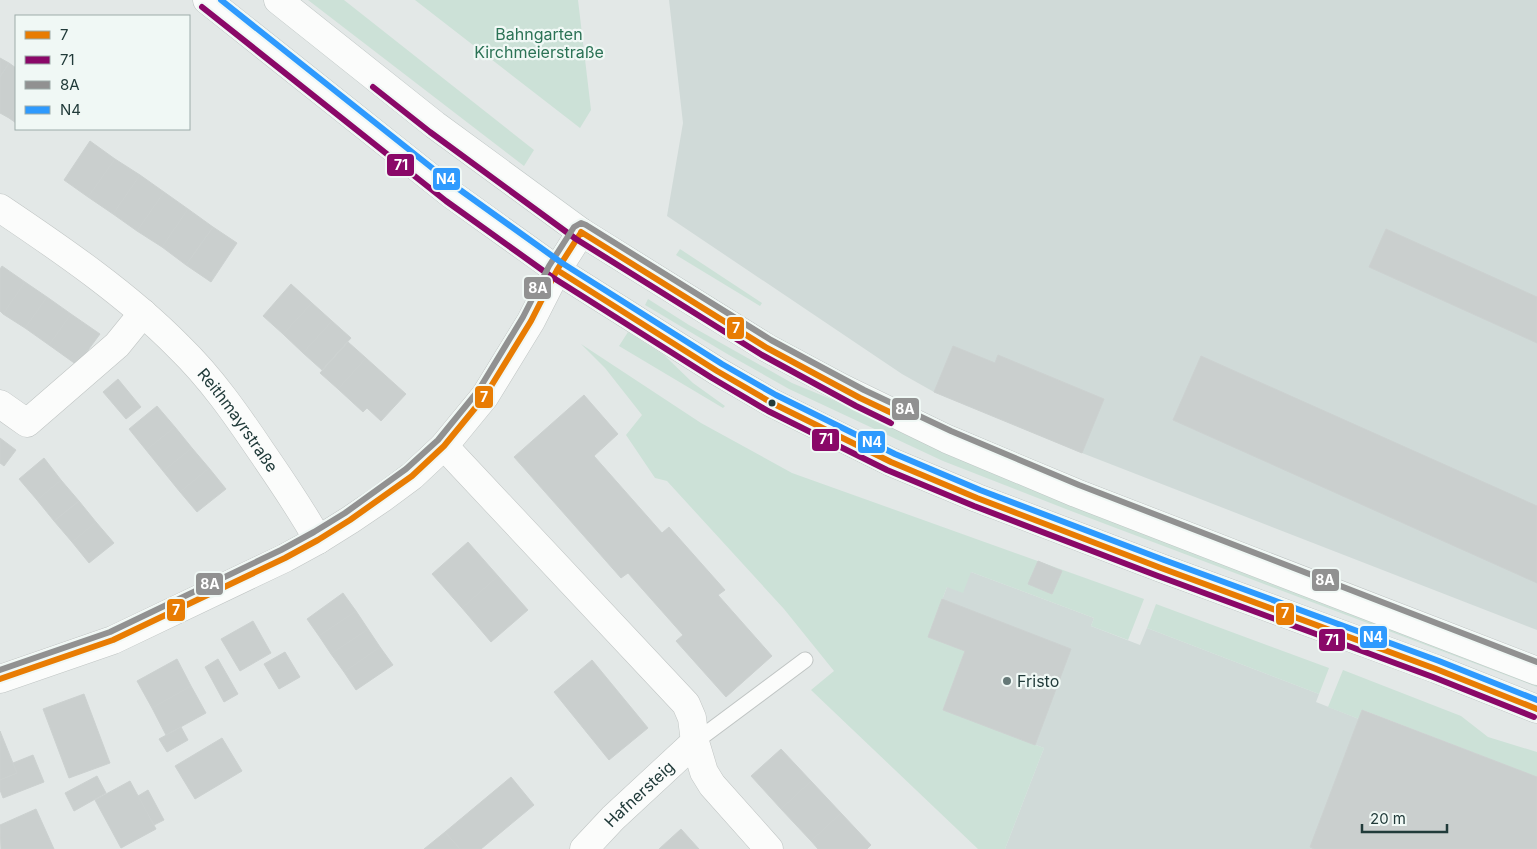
<svg xmlns="http://www.w3.org/2000/svg" width="1537" height="849" font-family="Inter,sans-serif">
	<rect width="100%" height="100%" fill="#e3e8e7"/>
	<path fill="#d0dad8" d="M 669,0 L 1537,0 L 1537,630 L 1082,453 L 934,392 L 902,374 L 667,216 L 683,123 Z
		M 971,572 L 1094,618 L 1091,626 L 1140,645 L 1147,628 L 1319,694 L 1316,702 L 1359,719 L 1362,710 L 1537,777 L 1537,849 L 1005,849 L 1044,748 L 943,710 L 965,652 L 928,637 L 947,587 Z"/>
	<path fill="#cce1d7" d="M 308,0 L 344,0 L 534,150 L 524,166 Z
		M 415,0 L 578,0 L 591,110 L 580,128 Z
		M 680,249 L 762,303 L 760,306 L 676,255 Z
		M 648,299 L 689,325 L 792,383 L 855,409 L 948,453 L 1537,682 L 1537,687 L 1071,511 L 943,461 L 789,389 L 729,355 L 645,305 Z
		M 628,332 L 664,355 L 693,383 L 725,406 L 723,408 L 619,346 Z
		M 581,344 L 701,423 L 792,473 L 1144,599 L 1128,640 L 1091,626 L 1094,618 L 971,572 L 963,593 L 947,587 L 928,637 L 965,651 L 943,710 L 1044,748 L 1005,849 L 978,849 L 811,690 L 834,671 L 784,609 L 667,481 L 655,478 L 626,435 L 642,415 L 605,368 Z
		M 1156,604 L 1329,668 L 1319,694 L 1147,628 Z
		M 1343,670 L 1461,716 L 1488,737 L 1537,752 L 1537,777 L 1363,710 L 1359,719 L 1328,707 Z"/>
	<path fill="#cacfce" stroke="#ccd1d0" d="M 0,58 L 9,63 L 0,77 Z
		M 9,63 L 16,68 L 16,106 L 9,118 L 0,113 L 0,77 Z
		M 16,106 L 16,123 L 9,118 Z
		M 90,141 L 115,159 L 88,197 L 64,180 Z
		M 115,159 L 140,175 L 113,214 L 88,197 Z
		M 140,175 L 164,192 L 137,231 L 113,214 Z
		M 164,192 L 188,209 L 162,247 L 137,231 Z
		M 188,209 L 213,227 L 186,265 L 162,247 Z
		M 213,227 L 237,243 L 211,282 L 186,265 Z
		M 1386,229 L 1537,297 L 1537,343 L 1369,267 Z
		M 2,266 L 25,282 L 3,314 L 0,311 L 0,269 Z
		M 25,282 L 47,297 L 25,328 L 3,314 Z
		M 291,284 L 312,303 L 283,334 L 263,316 Z
		M 47,297 L 71,314 L 49,345 L 25,328 Z
		M 312,303 L 332,321 L 303,353 L 283,334 Z
		M 71,314 L 100,334 L 77,365 L 49,345 Z
		M 332,321 L 351,338 L 322,370 L 303,353 Z
		M 348,342 L 366,358 L 338,389 L 320,373 Z
		M 953,346 L 995,363 L 998,355 L 1104,399 L 1082,453 L 934,392 Z
		M 1201,356 L 1537,506 L 1537,583 L 1173,420 Z
		M 366,358 L 406,394 L 381,421 L 367,408 L 363,412 L 338,389 Z
		M 118,379 L 141,407 L 126,419 L 103,392 Z
		M 584,395 L 618,434 L 594,456 L 662,533 L 669,527 L 725,590 L 718,595 L 772,656 L 726,697 L 676,641 L 683,635 L 628,573 L 621,578 L 514,457 Z
		M 157,406 L 175,427 L 146,450 L 129,429 Z
		M 175,427 L 192,448 L 163,471 L 146,450 Z
		M 0,438 L 16,450 L 4,466 L 0,463 Z
		M 192,448 L 209,468 L 180,492 L 163,471 Z
		M 44,458 L 61,480 L 37,500 L 19,479 Z
		M 209,468 L 226,489 L 197,512 L 180,492 Z
		M 61,480 L 79,501 L 54,521 L 37,500 Z
		M 79,501 L 96,522 L 72,542 L 54,521 Z
		M 96,522 L 114,543 L 89,563 L 72,542 Z
		M 468,542 L 498,576 L 462,608 L 432,574 Z
		M 1038,561 L 1062,571 L 1052,594 L 1028,584 Z
		M 498,576 L 528,610 L 491,642 L 462,608 Z
		M 343,593 L 356,611 L 319,636 L 307,619 Z
		M 942,599 L 1071,649 L 1035,745 L 943,710 L 965,651 L 928,637 Z
		M 356,611 L 368,629 L 331,654 L 319,636 Z
		M 253,621 L 271,653 L 240,671 L 221,639 Z
		M 368,629 L 380,647 L 344,672 L 331,654 Z
		M 380,647 L 393,665 L 356,690 L 344,672 Z
		M 285,652 L 300,677 L 279,689 L 264,664 Z
		M 177,659 L 191,686 L 152,708 L 137,681 Z
		M 218,659 L 238,694 L 224,702 L 205,667 Z
		M 592,660 L 648,728 L 609,760 L 554,692 Z
		M 191,686 L 206,713 L 166,735 L 152,708 Z
		M 84,694 L 110,763 L 69,778 L 43,709 Z
		M 1362,710 L 1537,777 L 1537,849 L 1314,849 L 1310,847 Z
		M 181,727 L 188,740 L 167,752 L 159,739 Z
		M 0,731 L 17,773 L 0,780 Z
		M 222,738 L 242,771 L 195,799 L 175,766 Z
		M 781,749 L 811,781 L 781,809 L 751,776 Z
		M 33,755 L 44,782 L 3,798 L 0,790 L 0,780 L 17,773 L 13,763 Z
		M 97,776 L 106,793 L 74,811 L 65,793 Z
		M 511,777 L 534,805 L 481,849 L 460,849 L 445,832 Z
		M 130,781 L 156,829 L 121,848 L 95,800 Z
		M 811,781 L 841,813 L 811,841 L 781,809 Z
		M 148,790 L 164,820 L 154,825 L 138,796 Z
		M 36,809 L 54,849 L 1,849 L 0,825 Z
		M 841,813 L 871,845 L 867,849 L 818,849 L 811,841 Z
		M 681,829 L 699,849 L 659,849 Z
		M 445,832 L 460,849 L 424,849 Z"/>
	<g fill="none" stroke-linecap="round" stroke-linejoin="round">
		<defs>
			<path id="service" d="M 695,742 L 805,660"/>
			<g id="minor">
				<path id="s1" d="M 0,208 C 61,249 128,295 179,347 C 211,378 236,414 261,451 C 281,480 301,509 318,540"/>
				<path d="M 0,404 L 27,423 L 117,345 L 143,313"/>
				<path d="M 444,446 L 686,704 L 692,718 L 695,742 L 704,772 L 712,785 L 769,849"/>
				<path d="M 0,679 L 113,640 L 285,558 L 318,540 L 350,520 L 381,499 L 412,476 L 444,446 L 485,396 L 531,321 L 557,270 L 581,232"/>
				<path id="s2" d="M 584,849 L 613,818 L 695,742"/>
			</g>
			<path id="secondary" d="M 207,0 L 451,194 L 557,270 L 717,371 L 772,403 L 891,462 L 977,498 L 1161,568 L 1436,669 L 1537,709
				M 278,0 L 435,125 L 581,232 L 767,348 L 840,387 L 947,439 L 1076,493 L 1537,671"/>
		</defs>
		<use href="#service" stroke="#c0c5c4" stroke-width="17"/>
		<use href="#minor" stroke="#c0c5c4" stroke-width="29"/>
		<use href="#secondary" stroke="#bfc6c5" stroke-width="29"/>
		<use href="#service" stroke="#fbfcfb" stroke-width="15"/>
		<use href="#minor" stroke="#fbfcfb" stroke-width="28"/>
		<use href="#secondary" stroke="#fbfcfb" stroke-width="28"/>
		<defs>
			<path id="bus-1" d="M 581,232 L 767,348 L 860,398 L 896,415
				M 557,270 L 717,371 L 772,403 L 891,462 L 977,498 L 1161,568 L 1436,669 L 1537,709
				M 0,679 L 113,640 L 285,558 L 318,540 L 350,520 L 412,476 L 444,446 L 485,396 L 531,321 L 557,270 L 580,234"/>
			<path id="bus-2" d="M 202,7 L 446,201 L 552,277 L 712,378 L 768,411 L 887,470 L 974,506 L 1158,576 L 1433,677 L 1534,717
				M 373,87 L 430,132 L 576,239 L 762,355 L 856,406 L 891,423"/>
			<path id="bus-3" d="M 0,670 L 110,632 L 281,550 L 314,532 L 345,513 L 406,469 L 438,440 L 478,391 L 523,317 L 549,266 L 574,227 L 581,223 L 586,225 L 771,340 L 864,390 L 951,431 L 1079,485 L 1537,662"/>
			<path id="bus-4" d="M 221,0 L 456,187 L 562,263 L 722,364 L 776,395 L 895,454 L 980,490 L 1164,560 L 1439,661 L 1537,700"/>
		</defs>
		<use href="#bus-1" stroke="#f0f8f5" stroke-width="10"/>
		<use href="#bus-2" stroke="#f0f8f5" stroke-width="10"/>
		<use href="#bus-3" stroke="#f0f8f5" stroke-width="10"/>
		<use href="#bus-4" stroke="#f0f8f5" stroke-width="10"/>
		<use href="#bus-1" stroke="#e87c03" stroke-width="6"/>
		<use href="#bus-2" stroke="#8a0868" stroke-width="6"/>
		<use href="#bus-3" stroke="#919191" stroke-width="6"/>
		<use href="#bus-4" stroke="#2e9afe" stroke-width="6"/>
	</g>
	<circle fill="#213b3a" stroke="#f0f8f5" stroke-width="2" cx="772" cy="403" r="4.5"/>
	<circle fill="#657877" stroke="#f0f8f5" stroke-width="2" cx="1007" cy="681" r="5"/>
	<g text-anchor="middle" dominant-baseline="central" stroke-width="4.5" stroke-linejoin="round" paint-order="stroke">
		<g font-size="16" fill="#2b7255" stroke="#f0f8f5">
			<text x="539" y="34">Bahngarten<tspan x="539" dy="18">Kirchmeierstraße</tspan></text>
		</g>
		<g font-size="16" fill="#213b3a" stroke="#f0f8f5">
			<text stroke="none"><textPath href="#s1" startOffset="321">Reithmayrstraße</textPath></text>
			<text stroke="none"><textPath href="#s2" startOffset="78">Hafnersteig</textPath></text>
		</g>
		<g font-size="16" fill="#213b3a" stroke="#f0f8f5" text-anchor="start">
			<text x="1017" y="681">Fristo</text>
		</g>
	</g>
	<g stroke="#f0f8f5" stroke-width="2">
		<rect x="386" y="153" width="29" height="24" rx="5" fill="#8a0868"/>
		<rect x="432" y="167" width="29" height="24" rx="5" fill="#2e9afe"/>
		<rect x="523" y="276" width="29" height="24" rx="5" fill="#919191"/>
		<rect x="726" y="316" width="19" height="24" rx="5" fill="#e87c03"/>
		<rect x="474" y="385" width="20" height="24" rx="5" fill="#e87c03"/>
		<rect x="891" y="397" width="29" height="24" rx="5" fill="#919191"/>
		<rect x="811" y="428" width="29" height="24" rx="5" fill="#8a0868"/>
		<rect x="857" y="430" width="29" height="24" rx="5" fill="#2e9afe"/>
		<rect x="1311" y="568" width="29" height="24" rx="5" fill="#919191"/>
		<rect x="195" y="572" width="29" height="24" rx="5" fill="#919191"/>
		<rect x="166" y="598" width="20" height="24" rx="5" fill="#e87c03"/>
		<rect x="1275" y="602" width="20" height="24" rx="5" fill="#e87c03"/>
		<rect x="1359" y="625" width="29" height="24" rx="5" fill="#2e9afe"/>
		<rect x="1318" y="628" width="28" height="24" rx="5" fill="#8a0868"/>
	</g>
	<g font-size="14" text-anchor="middle" font-weight="bold" fill="#fff">
		<text x="401" y="170">71</text>
		<text x="446" y="184">N4</text>
		<text x="538" y="293">8A</text>
		<text x="736" y="333">7</text>
		<text x="484" y="402">7</text>
		<text x="905" y="414">8A</text>
		<text x="826" y="444">71</text>
		<text x="872" y="447">N4</text>
		<text x="1325" y="585">8A</text>
		<text x="210" y="589">8A</text>
		<text x="176" y="615">7</text>
		<text x="1285" y="618">7</text>
		<text x="1373" y="642">N4</text>
		<text x="1332" y="645">71</text>
	</g>
	<rect x="15" y="15" width="175" height="115" fill="#f0f8f5" stroke="#9dacaa"/>
	<rect x="25" y="31" width="25" height="8" fill="#e87c03" stroke="#9dacaa"/>
	<text x="60" y="40" font-size="15" fill="#213b3a">7</text>
	<rect x="25" y="56" width="25" height="8" fill="#8a0868" stroke="#9dacaa"/>
	<text x="60" y="65" font-size="15" fill="#213b3a">71</text>
	<rect x="25" y="81" width="25" height="8" fill="#919191" stroke="#9dacaa"/>
	<text x="60" y="90" font-size="15" fill="#213b3a">8A</text>
	<rect x="25" y="106" width="25" height="8" fill="#2e9afe" stroke="#9dacaa"/>
	<text x="60" y="115" font-size="15" fill="#213b3a">N4</text>
	<path d="M1362 824v8h85v-8" fill="none" stroke="#213b3a" stroke-width="2.5"/>
	<text x="1370" y="824" font-size="15" fill="#213b3a" stroke="#f0f8f5" stroke-width="4" paint-order="stroke">20 m</text>
</svg>
